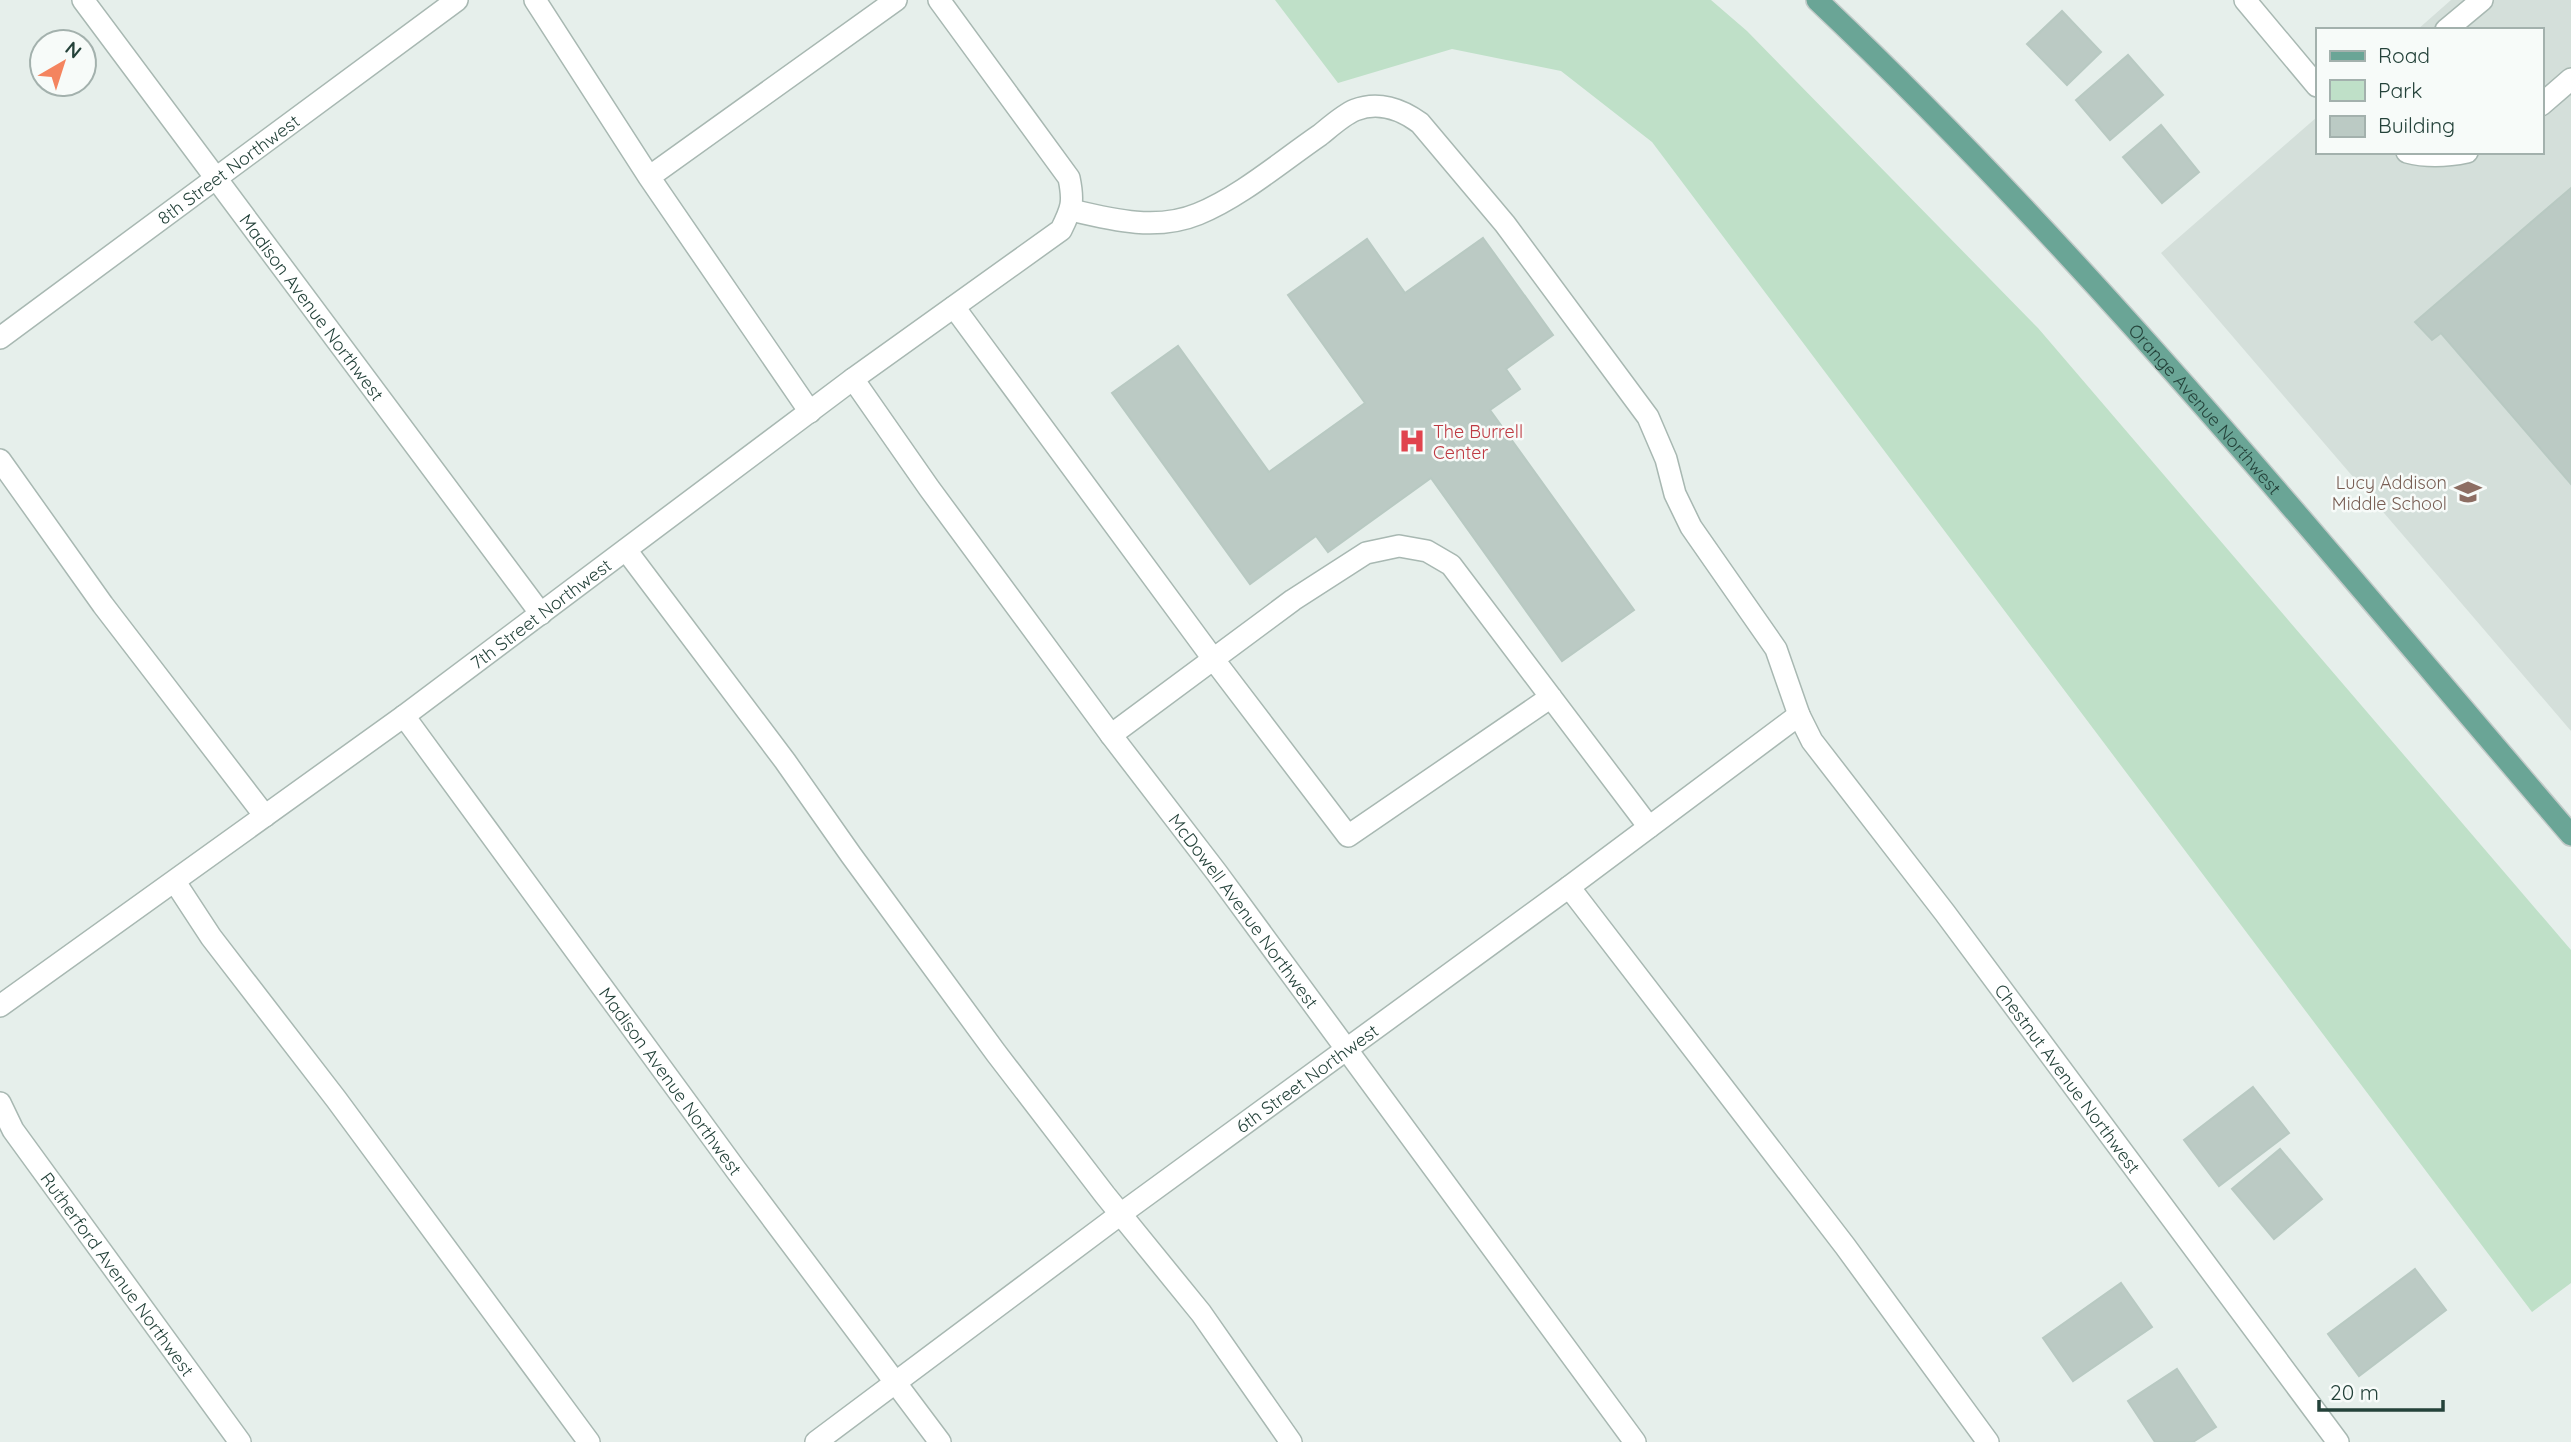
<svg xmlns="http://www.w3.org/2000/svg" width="2571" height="1442" font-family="Quicksand,sans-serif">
	<rect width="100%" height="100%" fill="#e6efeb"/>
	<path fill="#d4dfda" d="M 2451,0 L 2571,0 L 2571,731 L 2161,253 L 2317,117 L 2317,152 L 2541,152 L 2541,30 L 2417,30 Z"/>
	<path fill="#bfe0c8" d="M 1275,0 L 1711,0 L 1747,31 L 2038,328 L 2571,950 L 2571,1283 L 2532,1312 L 1652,142 L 1561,71 L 1452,49 L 1338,83 Z"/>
	<path fill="#bbcac4" stroke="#b8c9c2" stroke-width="2" d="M 2062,11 L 2101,52 L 2067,85 L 2027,44 Z
		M 2128,55 L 2163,95 L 2110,140 L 2076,100 Z
		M 2161,125 L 2199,172 L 2162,203 L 2123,157 Z
		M 2571,188 L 2571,484 L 2441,333 L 2432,340 L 2415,322 Z
		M 1483,238 L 1553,335 L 1506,369 L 1520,389 L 1490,410 L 1634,610 L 1562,661 L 1431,478 L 1328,552 L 1316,536 L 1250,584 L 1112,393 L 1178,346 L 1269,472 L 1365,403 L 1288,295 L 1367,239 L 1405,293 Z
		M 2253,1087 L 2289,1133 L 2219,1186 L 2184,1140 Z
		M 2280,1149 L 2322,1199 L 2274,1239 L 2232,1189 Z
		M 2415,1269 L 2446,1310 L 2359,1376 L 2328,1334 Z
		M 2121,1283 L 2152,1327 L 2073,1381 L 2043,1338 Z
		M 2177,1369 L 2216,1427 L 2193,1442 L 2155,1442 L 2128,1401 Z"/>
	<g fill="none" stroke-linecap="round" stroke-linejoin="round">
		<defs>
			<path id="service" d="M 535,0 L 649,177 L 810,412
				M 2446,30 L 2482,0
				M 2541,105 L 2571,79
				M 2407,152 C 2426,157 2448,156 2467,152
				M 649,177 L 896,0
				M 1071,210 C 1113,220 1157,231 1198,214 C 1240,197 1282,161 1320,135 C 1330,127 1343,115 1355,110 C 1378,101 1401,109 1420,123 L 1505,224 L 1648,417 L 1666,459 L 1675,494 L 1691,527 L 1776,649 L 1799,715
				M 954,307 L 1214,660 L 1348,836 L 1551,697
				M 0,460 L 103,605 L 265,816
				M 626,550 L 785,761 L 851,855 L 996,1053 L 1105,1195 L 1201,1313 L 1291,1442
				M 1111,735 L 1293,600 L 1366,553 L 1399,546 L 1427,551 L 1451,565 L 1649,827
				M 175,882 L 211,937 L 336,1099 L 589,1442
				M 1569,887 L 1845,1246 L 1988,1442"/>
			<g id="minor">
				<path id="s1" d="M 83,0 L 541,614"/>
				<path d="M 2245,0 L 2317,86"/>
				<path id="s2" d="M 0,338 L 457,0"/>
				<path id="s3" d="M 853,379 L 929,488 L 1111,735 L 1217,873 L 1635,1442"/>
				<path id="s4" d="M 404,716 L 736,1170 L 940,1442"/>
				<path id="s5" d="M 0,1006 L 404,716 L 853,379 L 1061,230 C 1072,208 1074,202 1069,178 L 939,0"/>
				<path id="s6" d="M 0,1103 L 13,1130 L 240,1442"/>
				<path id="s7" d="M 816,1442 L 1122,1213 L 1569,887 L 1799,715 L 1812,741 L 1945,913 L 2338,1442"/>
			</g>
			<g id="primary">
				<path id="s8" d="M 1817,0 C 2090,258 2327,551 2571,835"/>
			</g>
		</defs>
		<use href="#service" stroke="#a8b8b2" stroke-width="24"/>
		<use href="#minor" stroke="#a8b8b2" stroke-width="24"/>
		<use href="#primary" stroke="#c2cac8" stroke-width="24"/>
		<use href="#service" stroke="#fff" stroke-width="21"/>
		<use href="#minor" stroke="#fff" stroke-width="21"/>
		<use href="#primary" stroke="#6aa596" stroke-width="21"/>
	</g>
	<defs>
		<symbol id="hospital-bare" viewBox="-9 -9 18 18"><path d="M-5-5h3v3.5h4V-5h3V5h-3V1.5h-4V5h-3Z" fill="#e0444e" stroke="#f7fbf9" stroke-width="2.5" paint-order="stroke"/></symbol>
		<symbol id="school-bare" viewBox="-9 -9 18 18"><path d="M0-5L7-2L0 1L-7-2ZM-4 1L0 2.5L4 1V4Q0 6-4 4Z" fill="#8d6e63" stroke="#f7fbf9" stroke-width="2.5" paint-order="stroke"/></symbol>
	</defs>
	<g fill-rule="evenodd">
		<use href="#hospital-bare" x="1393" y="422" width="38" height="38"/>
		<use href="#school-bare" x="2449" y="473" width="38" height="38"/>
	</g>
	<g text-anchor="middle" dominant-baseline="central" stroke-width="5" stroke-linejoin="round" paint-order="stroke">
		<g font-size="18" fill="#24423a" stroke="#f7fbf9">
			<text stroke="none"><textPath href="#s2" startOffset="284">8th Street Northwest</textPath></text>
			<text stroke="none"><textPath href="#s1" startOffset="383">Madison Avenue Northwest</textPath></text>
			<text stroke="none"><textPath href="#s8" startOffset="564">Orange Avenue Northwest</textPath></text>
			<text stroke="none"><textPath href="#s5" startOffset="668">7th Street Northwest</textPath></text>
			<text stroke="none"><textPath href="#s3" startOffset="660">McDowell Avenue Northwest</textPath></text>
			<text stroke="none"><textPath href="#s7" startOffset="611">6th Street Northwest</textPath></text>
			<text stroke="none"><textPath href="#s7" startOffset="1675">Chestnut Avenue Northwest</textPath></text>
			<text stroke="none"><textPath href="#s4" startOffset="452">Madison Avenue Northwest</textPath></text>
			<text stroke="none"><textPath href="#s6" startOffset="208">Rutherford Avenue Northwest</textPath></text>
		</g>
		<g font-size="18" fill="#be3a42" stroke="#f7fbf9" text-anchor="start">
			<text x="1433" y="431">The Burrell<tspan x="1433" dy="21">Center</tspan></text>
		</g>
		<g font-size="18" fill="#785e54" stroke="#f7fbf9" text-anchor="end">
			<text x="2447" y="482">Lucy Addison<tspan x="2447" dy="21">Middle School</tspan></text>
		</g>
	</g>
	<rect x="2316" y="28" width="228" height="126" fill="#f7fbf9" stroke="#a3b1ad" stroke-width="2"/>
	<rect x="2330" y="51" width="35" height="10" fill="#6aa596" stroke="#a3b1ad" stroke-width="2"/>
	<text x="2378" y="63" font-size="21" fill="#24423a">Road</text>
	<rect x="2330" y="80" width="35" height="21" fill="#bfe0c8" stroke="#a3b1ad" stroke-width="2"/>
	<text x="2378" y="98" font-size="21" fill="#24423a">Park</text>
	<rect x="2330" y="116" width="35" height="21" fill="#bbcac4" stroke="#a3b1ad" stroke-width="2"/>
	<text x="2378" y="133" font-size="21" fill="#24423a">Building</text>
	<g transform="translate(63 63) rotate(39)"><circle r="33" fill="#f7fbf9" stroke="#a3b1ad" stroke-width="2"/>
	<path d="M0-5L12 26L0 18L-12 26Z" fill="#f4845f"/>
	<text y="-10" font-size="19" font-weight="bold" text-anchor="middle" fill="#24423a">N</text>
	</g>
	<path d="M2319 1400v10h124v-10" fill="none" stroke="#24423a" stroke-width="3.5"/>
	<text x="2330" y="1400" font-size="21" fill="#24423a" stroke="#f7fbf9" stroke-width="5" paint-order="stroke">20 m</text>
</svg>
